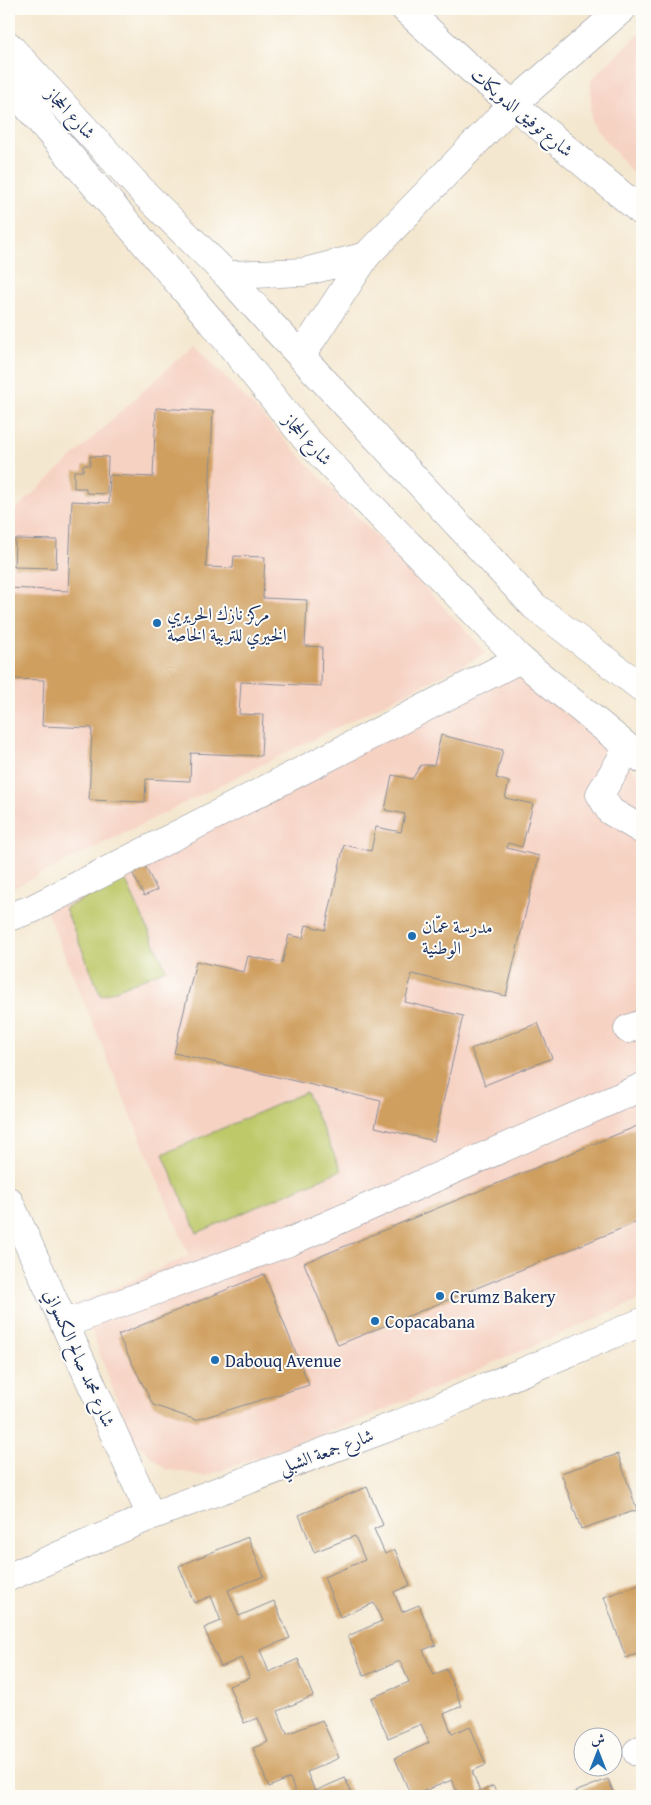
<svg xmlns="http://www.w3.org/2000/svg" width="651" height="1805" font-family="'Gentium Book Plus',Amiri,serif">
	<rect width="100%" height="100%" fill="#fdfcf7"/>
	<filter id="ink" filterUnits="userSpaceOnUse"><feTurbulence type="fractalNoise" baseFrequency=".02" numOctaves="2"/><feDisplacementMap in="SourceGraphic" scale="10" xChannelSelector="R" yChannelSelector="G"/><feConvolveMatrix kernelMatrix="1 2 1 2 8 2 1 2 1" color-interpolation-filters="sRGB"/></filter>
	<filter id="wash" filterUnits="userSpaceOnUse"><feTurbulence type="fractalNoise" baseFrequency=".0096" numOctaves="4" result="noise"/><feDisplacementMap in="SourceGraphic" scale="20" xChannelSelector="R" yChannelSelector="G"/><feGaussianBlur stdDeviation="1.12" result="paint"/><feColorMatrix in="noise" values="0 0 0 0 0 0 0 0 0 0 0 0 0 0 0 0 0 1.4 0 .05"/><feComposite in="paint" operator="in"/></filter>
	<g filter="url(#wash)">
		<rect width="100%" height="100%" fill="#f4e7cf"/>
		<path fill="#f6d2c3" d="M 642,31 L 642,181 L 630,170 L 591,123 L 591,80 Z
			M 194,344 L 487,653 L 9,890 L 9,516 Z
			M 513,668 L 608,751 L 642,777 L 642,1299 L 358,1421 L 205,1476 L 165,1469 L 131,1438 L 81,1302 L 189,1256 L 46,910 Z"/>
		<path fill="#bec96b" stroke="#6c7c64" d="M 125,879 L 166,969 L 101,996 L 65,908 Z
			M 306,1092 L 341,1170 L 197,1233 L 163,1154 Z"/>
		<g id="blocks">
			<path fill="#cf9f5e" d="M 156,408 L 213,411 L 206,567 L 233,568 L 234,556 L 265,557 L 263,598 L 307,600 L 305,646 L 322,647 L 321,686 L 241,682 L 239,714 L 263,715 L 261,756 L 191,753 L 190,781 L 146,779 L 145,802 L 89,800 L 92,728 L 42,726 L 44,680 L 9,679 L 9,588 L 68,591 L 72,501 L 109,503 L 110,475 L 153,477 Z
				M 90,456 L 108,457 L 107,494 L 86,493 L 86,488 L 74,488 L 74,471 L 83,471 L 83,465 L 90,465 Z
				M 15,539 L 57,540 L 56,568 L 14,567 Z
				M 441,735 L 503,750 L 496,778 L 509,782 L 505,798 L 533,804 L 522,847 L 508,843 L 507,848 L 539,856 L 506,996 L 412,974 L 405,1002 L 463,1016 L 434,1141 L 375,1127 L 381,1101 L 174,1053 L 196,961 L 244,972 L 248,956 L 282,963 L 289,935 L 303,938 L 306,925 L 325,930 L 344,845 L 371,851 L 376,827 L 401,832 L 405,814 L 385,810 L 392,775 L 412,779 L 421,765 L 434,765 Z
				M 141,858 L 157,890 L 144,896 L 128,864 Z
				M 538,1023 L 552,1058 L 485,1085 L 471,1049 Z
				M 642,1124 L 642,1220 L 338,1345 L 304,1263 Z
				M 264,1274 L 309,1385 L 196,1420 L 153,1405 L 118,1335 Z
				M 618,1454 L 637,1510 L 581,1529 L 561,1473 Z
				M 367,1487 L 383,1525 L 374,1529 L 385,1554 L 395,1550 L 410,1585 L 394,1592 L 402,1612 L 419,1605 L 436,1645 L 423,1650 L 434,1675 L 446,1669 L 462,1706 L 444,1714 L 452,1734 L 470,1726 L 486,1765 L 472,1771 L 480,1792 L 493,1786 L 498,1796 L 459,1796 L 452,1780 L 411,1796 L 395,1758 L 429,1743 L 421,1724 L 388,1738 L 371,1698 L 409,1682 L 400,1661 L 364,1676 L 348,1636 L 382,1621 L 374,1603 L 340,1617 L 324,1577 L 365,1560 L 355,1536 L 314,1552 L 299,1515 Z
				M 248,1537 L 264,1576 L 228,1590 L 239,1616 L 274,1601 L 290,1638 L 260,1650 L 269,1672 L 298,1659 L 313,1696 L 278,1711 L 287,1734 L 322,1720 L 339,1758 L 307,1772 L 315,1791 L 345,1778 L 353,1796 L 297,1796 L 290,1778 L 269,1787 L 253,1748 L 268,1742 L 258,1718 L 244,1723 L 229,1686 L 250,1678 L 241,1658 L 221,1667 L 204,1628 L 221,1621 L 211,1596 L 194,1603 L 179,1566 Z
				M 642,1584 L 642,1652 L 626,1658 L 604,1597 Z
				M 608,1779 L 615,1796 L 565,1796 Z"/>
		</g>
	</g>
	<g filter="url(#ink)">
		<use href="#blocks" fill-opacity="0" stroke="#888b96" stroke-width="1"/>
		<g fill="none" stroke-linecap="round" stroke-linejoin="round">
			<defs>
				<path id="minor" d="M 405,9 L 473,71 L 642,212
					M 227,275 L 304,272 L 366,256
					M 301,356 L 366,256 L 513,104 L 622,9
					M 628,748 L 600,794 L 610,811 L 642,830
					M 9,917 L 32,909 L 520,659
					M 628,1029 L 642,1024
					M 9,1201 L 151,1516
					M 64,1324 L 289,1242 L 642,1087
					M 9,1577 L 151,1516 L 401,1423 L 642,1322
					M 637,1752 L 642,1749"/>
				<path id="major" d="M 9,46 L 146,195 L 227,275 L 268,321 L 534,606 L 642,688
					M 9,85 L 213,323 L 306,439 L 520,659 L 642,759"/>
			</defs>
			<use href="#minor" stroke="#888b96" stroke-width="29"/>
			<use href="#major" stroke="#888b96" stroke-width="29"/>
			<use href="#minor" stroke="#fff" stroke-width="28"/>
			<use href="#major" stroke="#fff" stroke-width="28"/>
		</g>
	</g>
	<g fill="#1f6fb2" stroke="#fdfcf7" stroke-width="2">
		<circle cx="157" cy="623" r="5"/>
		<circle cx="412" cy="936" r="5"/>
		<circle cx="440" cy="1296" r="5"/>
		<circle cx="375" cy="1321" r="5"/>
		<circle cx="215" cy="1360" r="5"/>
	</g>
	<g text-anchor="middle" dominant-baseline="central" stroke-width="4" stroke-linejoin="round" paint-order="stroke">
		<g font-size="18" fill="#1b2f5e" stroke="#fdfcf7">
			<text transform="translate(522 112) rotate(40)">شارع توفيق الدويكات</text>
			<text transform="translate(71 113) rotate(47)">شارع الحجاز</text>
			<text transform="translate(308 439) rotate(48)">شارع الحجاز</text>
			<text transform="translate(80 1358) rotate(66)">شارع محمد صالح الكسواني</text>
			<text transform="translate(326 1451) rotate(-20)">شارع جمعة الشبلي</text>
		</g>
		<g font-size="18" fill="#1b2f5e" stroke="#fdfcf7" text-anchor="start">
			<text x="167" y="613">مركز نازك الحريري<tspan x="167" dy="21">الخيري للتربية الخاصّة</tspan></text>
			<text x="422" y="926">مدرسة عمّان<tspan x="422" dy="21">الوطنية</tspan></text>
			<text x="450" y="1296">Crumz Bakery</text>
			<text x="385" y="1321">Copacabana</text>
			<text x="225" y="1360">Dabouq Avenue</text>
		</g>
	</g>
	<rect width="651" height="1805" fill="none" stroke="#fdfcf7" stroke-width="30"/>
	<g transform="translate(598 1752)"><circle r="24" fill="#fdfcf7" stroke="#a3aaba"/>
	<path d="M0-4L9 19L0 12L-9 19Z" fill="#1f6fb2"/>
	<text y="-8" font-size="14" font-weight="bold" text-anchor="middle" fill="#1b2f5e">ش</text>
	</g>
</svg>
